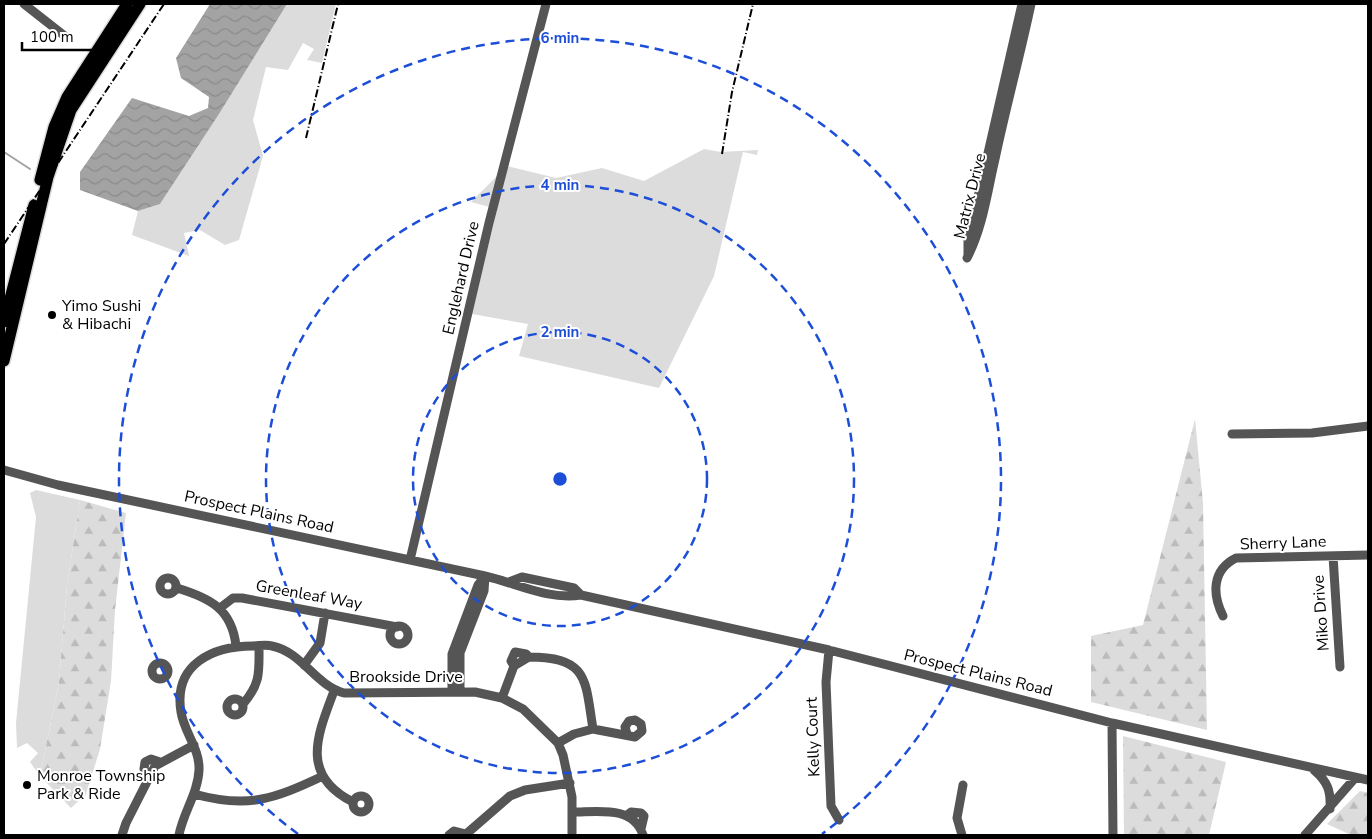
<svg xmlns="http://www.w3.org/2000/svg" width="1372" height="839" font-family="'Nunito Sans',sans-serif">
	<defs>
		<pattern id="forest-firs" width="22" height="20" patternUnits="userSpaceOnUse" patternTransform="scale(1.25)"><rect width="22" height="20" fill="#dcdcdc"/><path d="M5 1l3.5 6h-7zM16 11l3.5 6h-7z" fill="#bbb"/></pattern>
		<pattern id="water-waves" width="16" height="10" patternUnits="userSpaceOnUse" patternTransform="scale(1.25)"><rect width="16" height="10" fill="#a3a3a3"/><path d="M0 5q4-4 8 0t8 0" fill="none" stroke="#8b8b8b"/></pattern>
	</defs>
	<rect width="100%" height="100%" fill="#fff"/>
	<path fill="#dcdcdc" d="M 287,4 L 336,4 L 322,63 L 307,60 L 314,49 L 303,43 L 288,70 L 266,67 L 253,120 L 263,156 L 239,240 L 225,245 L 200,230 L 184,233 L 189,256 L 132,235 L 138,211 L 160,204 L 219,114 Z
		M 704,149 L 721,152 L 758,150 L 757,155 L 743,152 L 714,276 L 659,388 L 519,356 L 528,324 L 472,314 L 497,209 L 471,202 L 507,166 L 556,178 L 602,168 L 644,181 Z
		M 36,490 L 80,500 L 67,585 L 59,682 L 40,776 L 30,762 L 38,753 L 27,743 L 17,748 L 16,723 L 36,517 L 30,493 Z"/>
	<path fill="url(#forest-firs)" d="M 1195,419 L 1203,503 L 1207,730 L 1091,702 L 1091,636 L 1143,625 Z
		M 80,500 L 126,513 L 115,610 L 111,681 L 100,749 L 86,794 L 71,808 L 40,776 L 59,682 L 67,585 Z
		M 1123,736 L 1226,762 L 1209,835 L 1124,835 Z
		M 1360,791 L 1368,793 L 1368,835 L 1351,835 L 1327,824 Z"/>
	<path fill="url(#water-waves)" d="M 210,4 L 287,4 L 219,114 L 160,204 L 138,211 L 80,190 L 80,172 L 132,98 L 189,116 L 208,108 L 209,97 L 181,78 L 176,58 Z"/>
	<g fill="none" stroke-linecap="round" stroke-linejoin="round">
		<path stroke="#a3a3a3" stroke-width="2" d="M 4,152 L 30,169"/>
		<defs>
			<path id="major" d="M 40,180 L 54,127 L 67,97 L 127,4
				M 4,322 L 34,205
				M 4,361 L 48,177 L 71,110 L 140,4"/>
		</defs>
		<use href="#major" stroke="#dbdbdb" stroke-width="14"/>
		<path stroke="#555" stroke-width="9" d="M 24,4 L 66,37
			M 968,255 L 968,241 L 1022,4
			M 967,258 C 983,227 987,193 995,159 C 1006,107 1020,56 1031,4
			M 1232,434 L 1312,433 L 1368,426
			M 4,470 L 58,485 L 485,576 C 516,583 547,600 581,595 L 829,650 L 1112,723 L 1368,780
			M 1333,556 L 1340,667
			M 410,560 L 489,223 L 546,4
			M160 586a8 8 0 1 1 16 0a8 8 0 1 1-16 0Z
			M 509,582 L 522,577 L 574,588 L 581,595
			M 177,588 C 210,598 232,609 236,646
			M 220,608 L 233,598 L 242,598 L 397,627
			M 1223,616 C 1212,594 1212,570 1236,558 L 1368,555
			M390 635a9 9 0 1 1 18 0a9 9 0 1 1-18 0Z
			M 829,650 L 826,682 L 831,806 L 839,820
			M152 671a8 8 0 1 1 16 0a8 8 0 1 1-16 0Z
			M 304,665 L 320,643 L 325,613
			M 514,666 L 511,661 L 515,652 L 526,654 L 529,657
			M 334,691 C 318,734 299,775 353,802
			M 452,692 L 452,654 L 478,585 L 485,576
			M 460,692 L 460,653 L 484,591 L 485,576
			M 502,698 L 514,666 L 529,657 C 589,657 585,680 593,729
			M227 707a8 8 0 1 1 16 0a8 8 0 1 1-16 0Z
			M 243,704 C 261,683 259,672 259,646
			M 1112,723 L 1113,835
			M 558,743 L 574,734 L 593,729 L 635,737 L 642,731 L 641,724 L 635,720 L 629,721 L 625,727 L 627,734
			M 1314,770 C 1328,782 1331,791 1330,809
			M 149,774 L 144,769 L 145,762 L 151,759 L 160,762
			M 194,794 C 248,809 274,799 323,776
			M353 804a8 8 0 1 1 16 0a8 8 0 1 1-16 0Z
			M 572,812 C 598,812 633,805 643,835
			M 627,815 L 631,812 L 641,813 L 644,816 L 641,829
			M 122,835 L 126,823 L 155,766 L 194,745
			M 179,835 C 183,813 198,793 199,770 C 200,749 184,732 181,712 C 173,664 213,646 253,646 C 259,646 266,644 272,646 C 302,652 315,685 344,693 L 475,692 L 502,698 L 523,709 L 558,743 L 563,755 L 572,797 L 572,835
			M 449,835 L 454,831 L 466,834
			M 465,835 L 510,796 L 525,790 L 570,783
			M 962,835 L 957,818 L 963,785
			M 1305,835 L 1355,778"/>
		<use href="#major" stroke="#000" stroke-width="11"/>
		<path stroke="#000" stroke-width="2" stroke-dasharray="8 2.5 1 2.5" stroke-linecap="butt" d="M 306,138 L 338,4
			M 722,154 L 732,92 L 753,4
			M 4,244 L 164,4"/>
	</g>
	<g fill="none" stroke="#1d4ed8" stroke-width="2.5" stroke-dasharray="9 6">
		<circle cx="560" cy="479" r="147"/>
		<circle cx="560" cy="479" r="294"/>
		<path d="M298 834A441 441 0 1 1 822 834"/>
	</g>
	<g fill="#000" stroke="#fff" stroke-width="2">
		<circle cx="52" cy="315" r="5"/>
		<circle cx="27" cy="785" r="5"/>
	</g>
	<g text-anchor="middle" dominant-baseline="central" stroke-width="4" stroke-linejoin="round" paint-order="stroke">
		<g font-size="16" fill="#000" stroke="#fff">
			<text transform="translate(970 196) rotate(-76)">Matrix Drive</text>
			<text transform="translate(461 278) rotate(-77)">Englehard Drive</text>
			<text transform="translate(259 512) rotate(12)">Prospect Plains Road</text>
			<text transform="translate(1283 543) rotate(-2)">Sherry Lane</text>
			<text transform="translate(309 595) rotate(10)">Greenleaf Way</text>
			<text transform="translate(1321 613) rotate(-94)">Miko Drive</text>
			<text transform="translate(978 673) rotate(14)">Prospect Plains Road</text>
			<text x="406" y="677">Brookside Drive</text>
			<text transform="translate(813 737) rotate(-92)">Kelly Court</text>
		</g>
		<g font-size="16" fill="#000" stroke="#fff" text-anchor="start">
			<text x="62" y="306">Yimo Sushi<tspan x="62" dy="18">&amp; Hibachi</tspan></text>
			<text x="37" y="776">Monroe Township<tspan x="37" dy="18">Park &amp; Ride</tspan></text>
		</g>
	</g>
	<circle cx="560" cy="479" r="8" fill="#1d4ed8" stroke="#fff" stroke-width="2.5"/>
	<g font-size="15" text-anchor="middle" font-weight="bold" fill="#1d4ed8" stroke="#fff" stroke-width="4" stroke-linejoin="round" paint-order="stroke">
		<text x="560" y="43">6 min</text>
		<text x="560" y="190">4 min</text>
		<text x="560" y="337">2 min</text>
	</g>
	<rect width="1372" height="839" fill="none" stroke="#000000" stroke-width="10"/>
	<path d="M22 42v8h91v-8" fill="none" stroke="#000000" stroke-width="2.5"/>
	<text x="30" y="42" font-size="15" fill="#000000" stroke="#ffffff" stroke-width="4" paint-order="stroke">100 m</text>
</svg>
